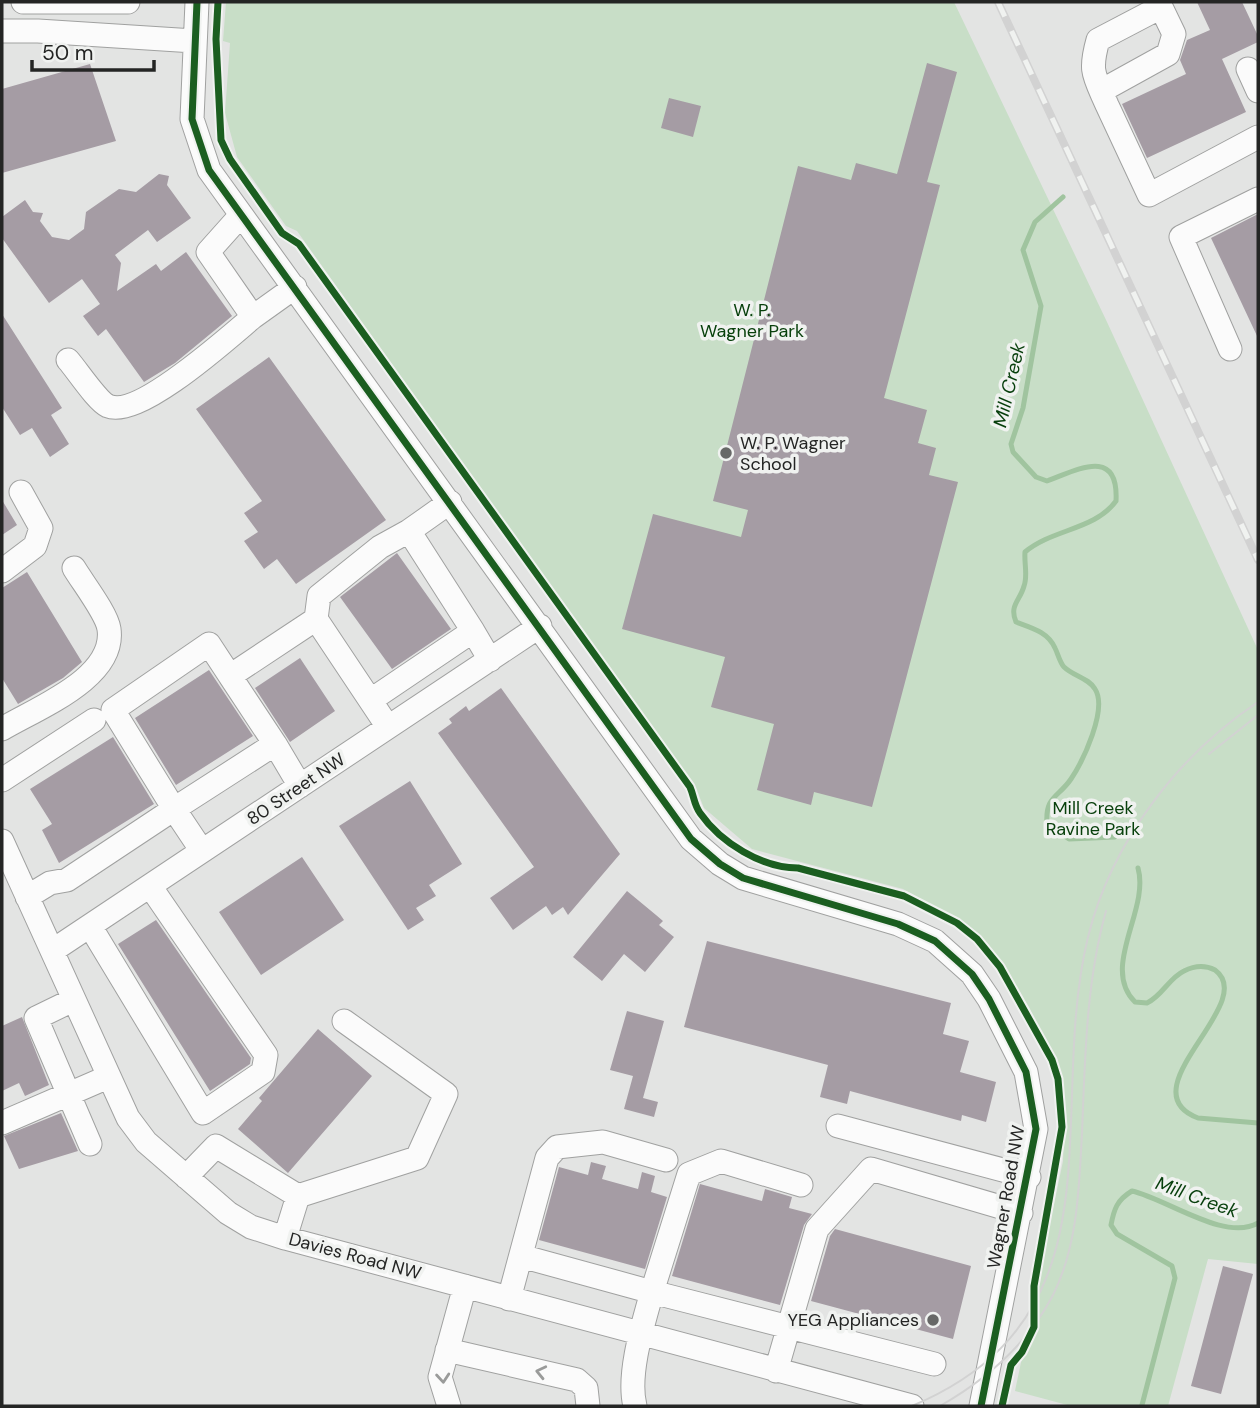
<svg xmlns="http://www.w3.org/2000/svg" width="1260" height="1408" font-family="'DM Sans',sans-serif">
	<rect width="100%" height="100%" fill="#e3e4e3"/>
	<path fill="#c8dec7" d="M 226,2 L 954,2 L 1107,322 L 1258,650 L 1258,1264 L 1208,1259 L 1168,1406 L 1071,1406 L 1015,1391 L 1063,1161 L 1065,1104 L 1056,1064 L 1029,1007 L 989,947 L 953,917 L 903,889 L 752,849 L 704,808 L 698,793 L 297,231 L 286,226 L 237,157 L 225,113 L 230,43 L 223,41 Z"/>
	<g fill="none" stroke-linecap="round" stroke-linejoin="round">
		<path stroke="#a0c49f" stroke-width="5" d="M 1063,197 L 1035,222 L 1023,250 L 1041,306 L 1023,408 L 1011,444 L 1013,452 L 1036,477 L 1047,481 C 1075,471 1119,445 1116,501 C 1095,530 1052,529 1025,552 C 1024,564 1028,576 1024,586 C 1020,601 1009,605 1016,622 C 1032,628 1048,632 1055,648 C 1058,654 1060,663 1064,667 C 1073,676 1089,678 1095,689 C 1108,709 1083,761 1071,779 C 1058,798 1045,796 1047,824 L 1069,839 L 1115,837
			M 1138,868 C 1150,910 1100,967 1135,1002 L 1147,1003 C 1162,996 1169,978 1184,971 C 1194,966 1205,965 1215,970 C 1260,1003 1125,1090 1198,1118 L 1258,1123
			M 1142,1405 L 1175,1278 L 1172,1266 L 1117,1234 L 1111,1225 C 1114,1209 1117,1200 1132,1191 C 1167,1199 1225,1242 1258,1223"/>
	</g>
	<path fill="#a59ca4" d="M 1197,2 L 1242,2 L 1258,36 L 1258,42 L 1222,59 L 1246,112 L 1147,158 L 1122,104 L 1186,74 L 1180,60 L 1187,40 L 1210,30 Z
		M 927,63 L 957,72 L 927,182 L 940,185 L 884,398 L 927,410 L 918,443 L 936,448 L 929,475 L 958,482 L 872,807 L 814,792 L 811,805 L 757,790 L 774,724 L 711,707 L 725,657 L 622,629 L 653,514 L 741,537 L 748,510 L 713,501 L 798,166 L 851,180 L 856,163 L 897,174 Z
		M 90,64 L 116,141 L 2,173 L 2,89 Z
		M 669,98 L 701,106 L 693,137 L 661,128 Z
		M 159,174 L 169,176 L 167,185 L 191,218 L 157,242 L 148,230 L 115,255 L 121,263 L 117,291 L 156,264 L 161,271 L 186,252 L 232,316 L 175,363 L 144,382 L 106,329 L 98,336 L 83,316 L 100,304 L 82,279 L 49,303 L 2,238 L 2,217 L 25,200 L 33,212 L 43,213 L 40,221 L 52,237 L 69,240 L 84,229 L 86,212 L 119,189 L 136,192 Z
		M 1258,214 L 1258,338 L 1211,238 Z
		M 2,314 L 62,408 L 51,415 L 69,444 L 50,457 L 32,428 L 20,435 L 2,407 Z
		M 269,357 L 386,520 L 296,584 L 277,559 L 264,569 L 244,541 L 258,532 L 244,513 L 262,501 L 196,409 Z
		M 2,500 L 17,525 L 2,535 Z
		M 397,553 L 451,629 L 392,669 L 340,597 Z
		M 27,572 L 82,662 L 63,678 L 18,704 L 2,678 L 2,588 Z
		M 300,658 L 335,711 L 290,742 L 255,688 Z
		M 209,670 L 253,736 L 176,785 L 135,718 Z
		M 501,688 L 620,854 L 568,915 L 563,907 L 552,915 L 546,906 L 513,930 L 490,898 L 534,867 L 438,733 L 452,723 L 449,719 L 466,706 L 469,711 Z
		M 113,737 L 154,804 L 59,863 L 42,830 L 52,824 L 30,789 Z
		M 410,781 L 462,864 L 429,885 L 436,896 L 416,908 L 424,920 L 408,930 L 339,826 Z
		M 302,857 L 344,920 L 261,975 L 219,912 Z
		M 627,891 L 656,915 L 663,921 L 659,925 L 674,937 L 645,972 L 624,954 L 602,981 L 573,957 Z
		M 156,920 L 251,1058 L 250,1064 L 210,1091 L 118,944 Z
		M 707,941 L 951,1003 L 943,1034 L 969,1041 L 960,1072 L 996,1082 L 986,1122 L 962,1115 L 961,1121 L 850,1091 L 847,1104 L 820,1097 L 828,1065 L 684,1027 Z
		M 627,1011 L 664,1021 L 643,1098 L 658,1102 L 654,1117 L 624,1109 L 633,1076 L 610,1070 Z
		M 22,1017 L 49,1085 L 25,1096 L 19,1083 L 2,1091 L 2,1026 Z
		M 318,1029 L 372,1076 L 288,1173 L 238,1129 L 262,1101 L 259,1098 Z
		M 61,1113 L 78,1151 L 19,1169 L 4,1136 Z
		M 591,1162 L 606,1166 L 602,1179 L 638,1189 L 642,1172 L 655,1176 L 651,1192 L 667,1197 L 645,1269 L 539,1240 L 559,1167 L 588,1175 Z
		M 700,1184 L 762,1201 L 765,1189 L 792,1197 L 789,1208 L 812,1214 L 804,1225 L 780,1305 L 672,1276 Z
		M 835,1229 L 971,1266 L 953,1339 L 811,1301 L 830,1236 Z
		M 1223,1266 L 1253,1274 L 1221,1394 L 1191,1386 Z"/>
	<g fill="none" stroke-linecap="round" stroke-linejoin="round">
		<defs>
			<path id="minor" d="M 23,2 L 128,2
				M 197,2 L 192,119 L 209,170 L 691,839 L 720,864 L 743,878 L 898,924 L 935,941 L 972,974 L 989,999 L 1026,1072 L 1036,1129 L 981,1406
				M 2,31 L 38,31 L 194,41
				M 1248,69 L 1258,91
				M 1101,91 L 1168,54 L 1174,34 L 1161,7 L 1098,40 C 1089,72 1094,75 1107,105 L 1149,195 L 1258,137
				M 241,215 L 208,252 L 253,317 L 295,287
				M 1230,349 L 1181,237 L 1258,199
				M 68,360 C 77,370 97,401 108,406 C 139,419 229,337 253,317
				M 450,502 L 409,531 L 473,631
				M 2,571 L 35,546 L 41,528 L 21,492
				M 316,619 L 319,596 L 380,547 L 409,531
				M 371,700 L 473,631 L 490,660
				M 2,729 C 37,708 116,678 109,629 C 107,614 83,583 74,568
				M 275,744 L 230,676 L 316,619 L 388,727
				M 2,780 L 94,720
				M 2,841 L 128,1118 L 146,1142 L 228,1213 L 251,1227 L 285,1238 L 912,1406
				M 202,851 L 174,809 L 275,744 L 300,786
				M 27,897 L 50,883 L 67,880 L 174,809 L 113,710 L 209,644 L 230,676
				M 90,926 L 203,1113 L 263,1072 L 266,1055 L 150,886
				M 52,951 L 540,626
				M 73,1000 L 36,1018 L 90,1144
				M 2,1123 L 108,1077
				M 838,1126 L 1029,1177
				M 186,1177 L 216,1146 L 298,1196 L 285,1238
				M 801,1185 L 721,1161 L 689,1174 L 652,1292 L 934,1364
				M 298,1196 L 417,1158 L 446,1094 L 344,1021
				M 521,1256 L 652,1292 C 643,1324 627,1375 635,1406
				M 509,1299 L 547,1158 L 557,1147 L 603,1142 L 666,1160
				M 447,1350 L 577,1380 L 586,1388 L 588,1406
				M 776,1371 L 817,1229 L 871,1169 L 1021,1213
				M 449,1406 L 440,1377 L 465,1286"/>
		</defs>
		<use href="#minor" stroke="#a0a1a0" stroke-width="25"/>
		<use href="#minor" stroke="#fbfbfb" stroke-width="23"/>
		<path stroke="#d2d2d2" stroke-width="2" d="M 1209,754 L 1258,715
			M 912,1406 C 1128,1315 1045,1114 1088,937 C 1111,843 1178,755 1258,702
			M 940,1406 C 986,1380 1028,1343 1053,1295 C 1078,1245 1079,1187 1082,1133 C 1085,1059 1086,982 1106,911"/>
		<defs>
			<path id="rail" d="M 998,2 L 1258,560"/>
		</defs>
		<use href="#rail" stroke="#d2d2d2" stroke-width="8"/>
		<use href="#rail" stroke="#f0f2f0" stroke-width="5" stroke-dasharray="16" stroke-linecap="butt"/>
		<defs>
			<path id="cycleway" d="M 197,2 L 192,119 L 209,170 L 691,839 L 720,864 L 743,878 L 898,924 L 935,941 L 972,974 L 989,999 L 1026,1072 L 1036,1129 L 981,1406
				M 218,2 L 216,39 L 221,140 L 230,159 L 282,233 L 299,244 L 690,787 C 694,796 694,805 700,813 C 721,843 762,868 798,868 L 904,896 L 957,923 L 977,939 L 1000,967 L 1052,1060 L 1058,1079 L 1062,1127 L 1034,1286 L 1034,1327 L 1022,1352 L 1011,1365 L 1002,1406"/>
		</defs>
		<use href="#cycleway" stroke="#f0f2f0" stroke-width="11"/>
		<use href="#cycleway" stroke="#1b5e20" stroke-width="7"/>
	</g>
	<defs><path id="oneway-chevron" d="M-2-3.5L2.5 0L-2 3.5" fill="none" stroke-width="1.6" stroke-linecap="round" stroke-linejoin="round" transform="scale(1.75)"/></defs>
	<g stroke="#9a9b9a">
		<use href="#oneway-chevron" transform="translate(541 1372) rotate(-167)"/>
		<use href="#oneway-chevron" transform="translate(443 1378) rotate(85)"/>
	</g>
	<g fill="#676867" stroke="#f0f2f0" stroke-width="2.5">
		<circle cx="726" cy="453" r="7"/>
		<circle cx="933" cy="1320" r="7"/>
	</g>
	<g text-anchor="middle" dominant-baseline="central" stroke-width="7" stroke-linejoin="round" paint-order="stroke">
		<g font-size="18" fill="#08400c" stroke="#f0f2f0">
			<text x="752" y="310">W. P.<tspan x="752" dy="21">Wagner Park</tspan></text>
			<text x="1093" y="808">Mill Creek<tspan x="1093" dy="21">Ravine Park</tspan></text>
		</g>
		<g font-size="18" fill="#242524" stroke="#f0f2f0" text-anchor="start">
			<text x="740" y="443">W. P. Wagner<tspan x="740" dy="21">School</tspan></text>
			<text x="919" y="1320" text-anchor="end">YEG Appliances</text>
		</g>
		<g font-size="18" fill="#242524" stroke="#f0f2f0">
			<text transform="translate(296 789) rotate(-34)">80 Street NW</text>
			<text transform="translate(1006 1197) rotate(-80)">Wagner Road NW</text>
			<text transform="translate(355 1256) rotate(15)">Davies Road NW</text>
		</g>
		<g font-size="19" font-style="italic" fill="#073f0c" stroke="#f0f2f0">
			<text transform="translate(1009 385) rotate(-77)">Mill Creek</text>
			<text transform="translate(1197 1197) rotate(20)">Mill Creek</text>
		</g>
	</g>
	<rect width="1260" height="1408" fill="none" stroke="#242524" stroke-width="7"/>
	<path d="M32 60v10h122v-10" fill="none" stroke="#242524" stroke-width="3.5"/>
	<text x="42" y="60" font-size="21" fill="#242524" stroke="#f0f2f0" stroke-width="5" paint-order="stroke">50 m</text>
</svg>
